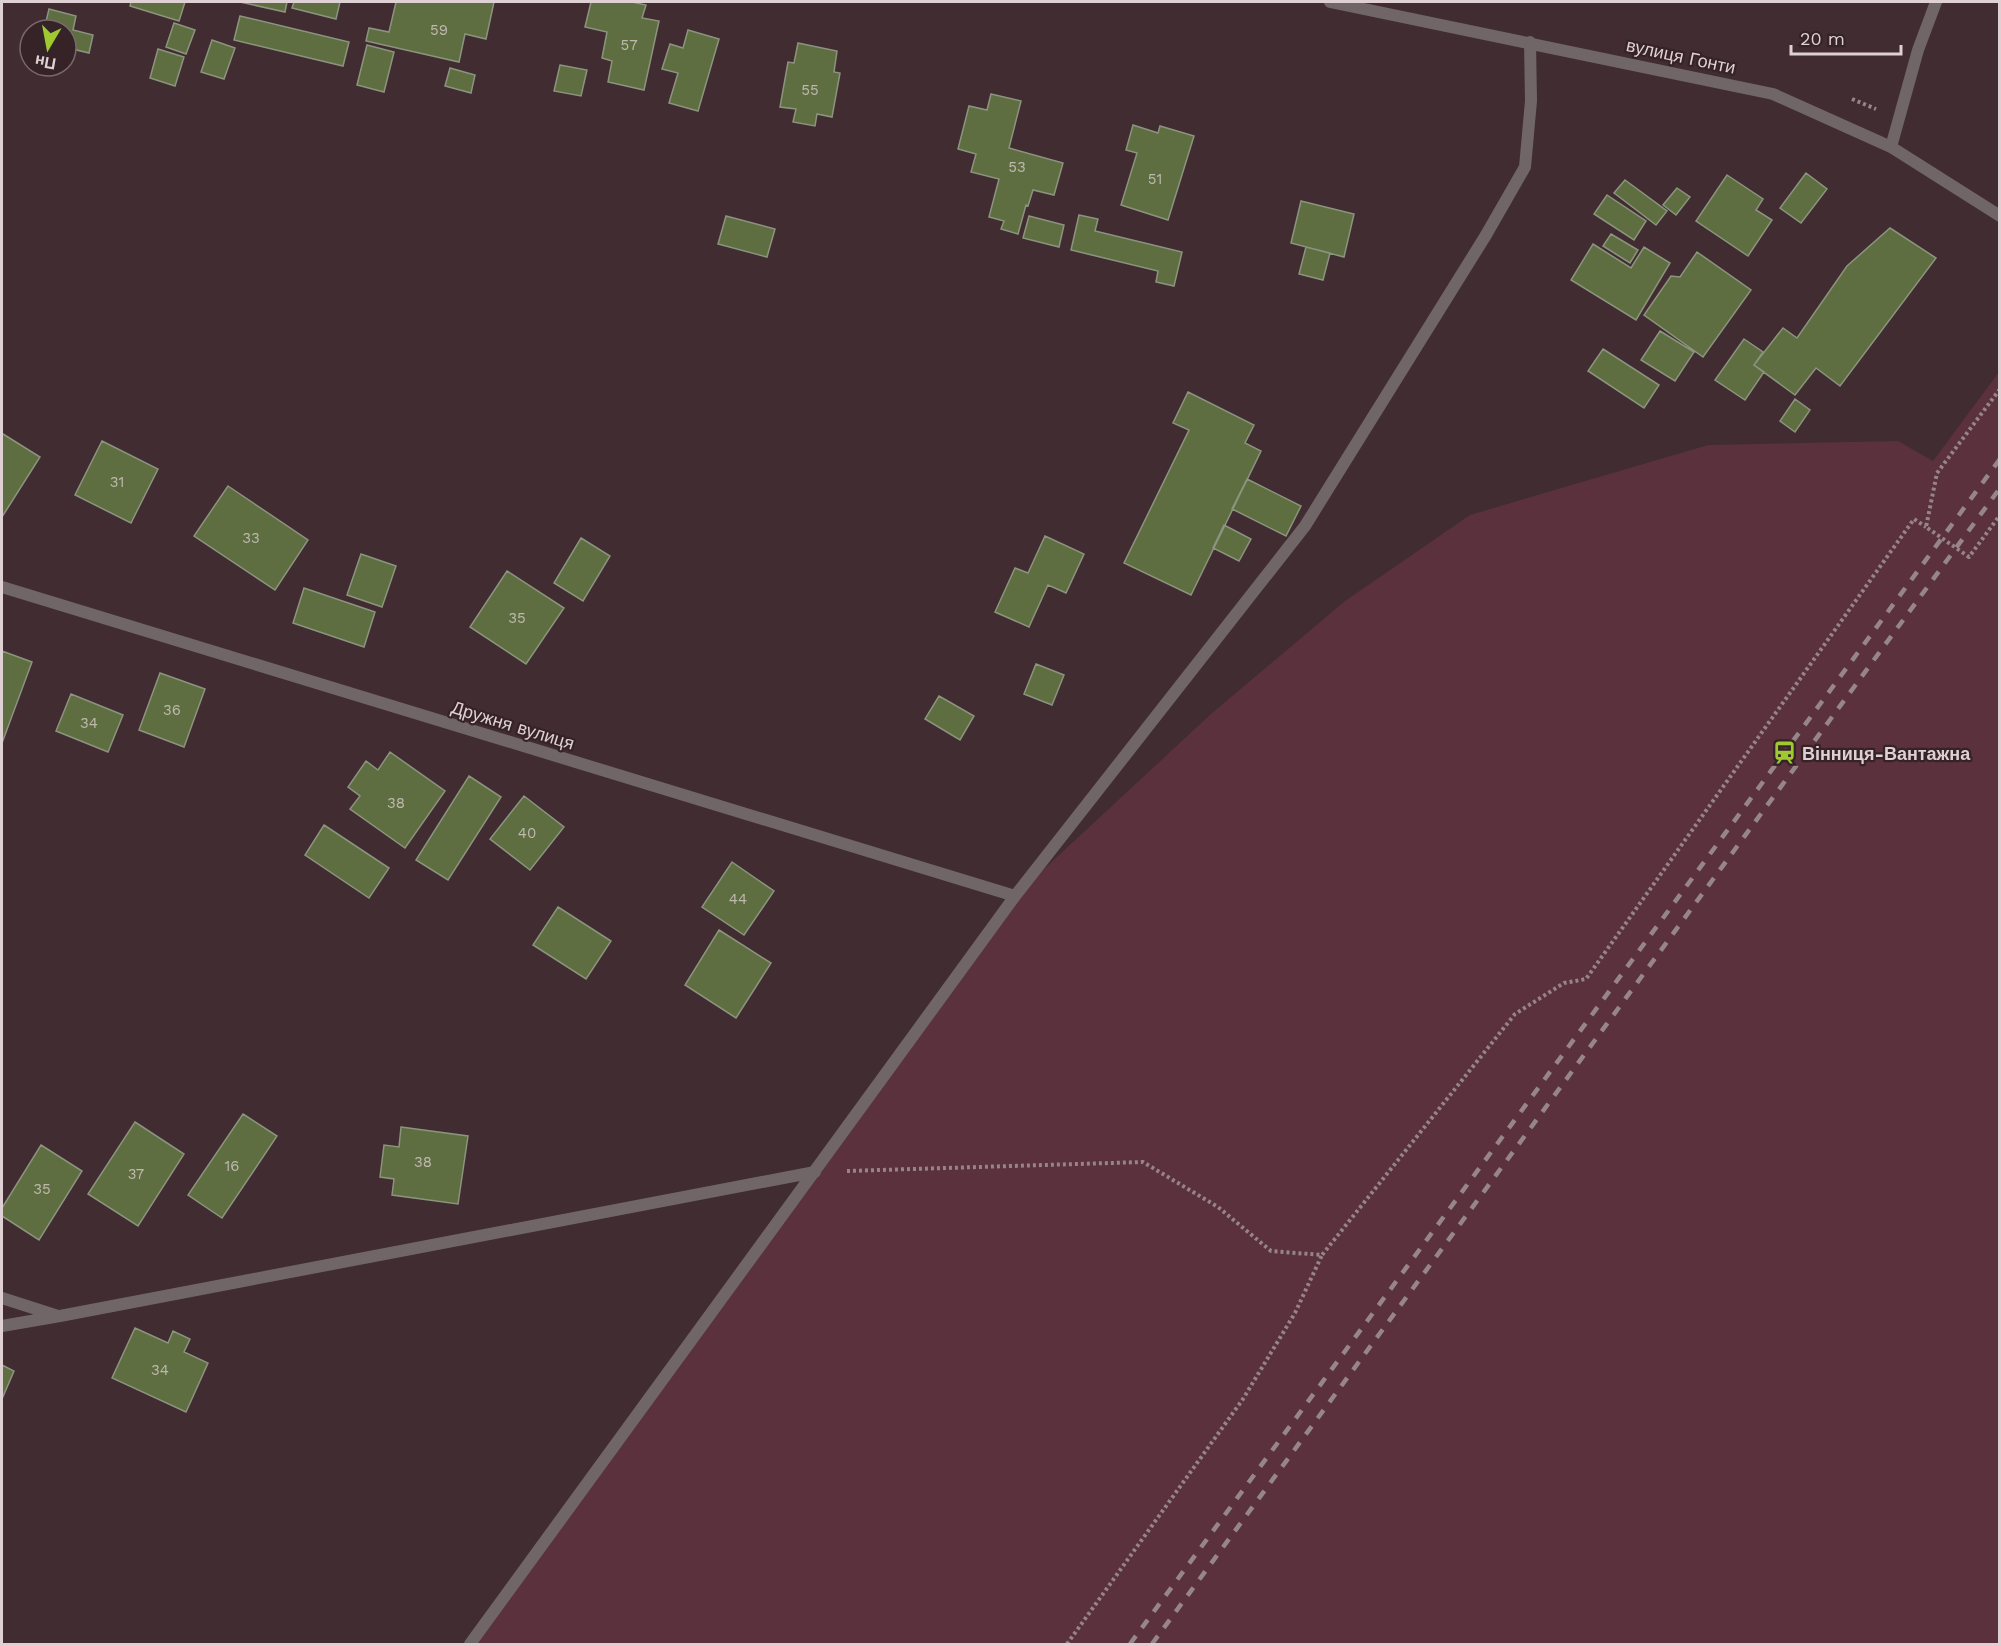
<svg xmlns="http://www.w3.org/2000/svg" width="2001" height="1646" font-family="'Work Sans',sans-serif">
	<rect width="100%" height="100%" fill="#402c31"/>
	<path fill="#5a313c" d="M 1999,372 L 1999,1644 L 470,1644 L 1015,896 L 1212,713 L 1345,601 L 1470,515 L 1708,445 L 1898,441 L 1933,461 Z"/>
	<path fill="#5e6e41" stroke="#8c947f" stroke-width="1.5" d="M 131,2 L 185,2 L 179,21 L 130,6 Z
		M 240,2 L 287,2 L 285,12 Z
		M 294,2 L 340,2 L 336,19 L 292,8 Z
		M 396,2 L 494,2 L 486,39 L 465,34 L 459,62 L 366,41 L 369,28 L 389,32 Z
		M 591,2 L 632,2 L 646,5 L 642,18 L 659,21 L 644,90 L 608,82 L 612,61 L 602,58 L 607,32 L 585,27 Z
		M 49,9 L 76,16 L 73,30 L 93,35 L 89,53 L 68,48 L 66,54 L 66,30 L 44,30 Z
		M 240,16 L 349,42 L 343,66 L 234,40 Z
		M 174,23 L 195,30 L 186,54 L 166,47 Z
		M 688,30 L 719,39 L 698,111 L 669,103 L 678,73 L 662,69 L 670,44 L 683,48 Z
		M 212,40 L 235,48 L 224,79 L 201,72 Z
		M 798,43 L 837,51 L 834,72 L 840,73 L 832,117 L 817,114 L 815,126 L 793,122 L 796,109 L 780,107 L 788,62 L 794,63 Z
		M 367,45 L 394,52 L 384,92 L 357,85 Z
		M 158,49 L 184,57 L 175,86 L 150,78 Z
		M 560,65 L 587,70 L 581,96 L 554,91 Z
		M 450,68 L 475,75 L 471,93 L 445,86 Z
		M 991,94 L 1021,101 L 1009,148 L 1063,163 L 1054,195 L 1033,190 L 1028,206 L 1026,205 L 1018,234 L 1001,229 L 1004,221 L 989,217 L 999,179 L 971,172 L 976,154 L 958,149 L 969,106 L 987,110 Z
		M 1133,125 L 1158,133 L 1160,126 L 1194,136 L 1168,220 L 1121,205 L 1137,153 L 1126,150 Z
		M 1806,173 L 1827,189 L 1801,223 L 1780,208 Z
		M 1727,175 L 1763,199 L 1756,210 L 1772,220 L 1748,256 L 1696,221 Z
		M 1625,180 L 1667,211 L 1656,225 L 1614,193 Z
		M 1677,188 L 1690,197 L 1676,215 L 1663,205 Z
		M 1607,195 L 1646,221 L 1634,240 L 1594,214 Z
		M 1301,201 L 1354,214 L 1344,257 L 1291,243 Z
		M 1079,215 L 1098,219 L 1095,231 L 1182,252 L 1174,286 L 1156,282 L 1158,271 L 1071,250 Z
		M 726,216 L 775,229 L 767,257 L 718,244 Z
		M 1029,216 L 1064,225 L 1059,247 L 1023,238 Z
		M 1890,228 L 1936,258 L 1840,386 L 1816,368 L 1795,395 L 1754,365 L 1783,328 L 1797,338 L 1847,266 Z
		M 1611,234 L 1638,250 L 1630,263 L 1603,246 Z
		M 1593,244 L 1631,268 L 1644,247 L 1670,263 L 1636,320 L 1571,280 Z
		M 1306,247 L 1330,253 L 1323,280 L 1299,274 Z
		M 1697,252 L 1751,290 L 1703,357 L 1644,315 L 1671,276 L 1680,277 Z
		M 1660,331 L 1694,352 L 1675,381 L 1641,360 Z
		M 1744,339 L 1763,352 L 1754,365 L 1764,372 L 1745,400 L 1715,380 Z
		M 1603,349 L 1659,385 L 1644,408 L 1588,371 Z
		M 1188,392 L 1254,425 L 1245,443 L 1261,451 L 1191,595 L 1124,563 L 1189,430 L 1173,423 Z
		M 1795,399 L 1810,410 L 1795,432 L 1780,421 Z
		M 3,434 L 40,457 L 2,517 L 2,436 Z
		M 102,441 L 158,469 L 131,523 L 75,495 Z
		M 1247,479 L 1301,506 L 1286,536 L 1232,509 Z
		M 228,486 L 308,540 L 275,590 L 194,536 Z
		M 1224,525 L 1251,539 L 1239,561 L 1213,548 Z
		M 1045,536 L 1084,554 L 1066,593 L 1048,585 L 1029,627 L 995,612 L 1015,568 L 1028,573 Z
		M 581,538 L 610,556 L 583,601 L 554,583 Z
		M 361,554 L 396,566 L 382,607 L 347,595 Z
		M 507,571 L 564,608 L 526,664 L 470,627 Z
		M 304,588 L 375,612 L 364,647 L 293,623 Z
		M 2,651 L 32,662 L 2,743 Z
		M 1036,664 L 1064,675 L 1052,705 L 1024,694 Z
		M 160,673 L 205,689 L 184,747 L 139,730 Z
		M 71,694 L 123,715 L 108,752 L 56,731 Z
		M 939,696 L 974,716 L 960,740 L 925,719 Z
		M 390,752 L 445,791 L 405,848 L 350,809 L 360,796 L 348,787 L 366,761 L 378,770 Z
		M 469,776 L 501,797 L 448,880 L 416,860 Z
		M 524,796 L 564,827 L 530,870 L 490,839 Z
		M 324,825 L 389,868 L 369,898 L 305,855 Z
		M 732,862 L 774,891 L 744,935 L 702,907 Z
		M 558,907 L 611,941 L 586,979 L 533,945 Z
		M 719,930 L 771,963 L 736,1018 L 685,985 Z
		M 243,1114 L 277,1136 L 222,1218 L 188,1195 Z
		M 135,1122 L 184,1154 L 138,1226 L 88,1194 Z
		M 401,1127 L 468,1136 L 458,1204 L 392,1195 L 394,1179 L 380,1177 L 384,1145 L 399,1147 Z
		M 41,1145 L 82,1171 L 39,1240 L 2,1216 L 2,1208 Z
		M 135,1328 L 168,1343 L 173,1331 L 190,1339 L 184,1352 L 208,1363 L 186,1412 L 112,1378 Z
		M 2,1365 L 14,1371 L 2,1399 Z"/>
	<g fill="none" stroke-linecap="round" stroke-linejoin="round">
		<path stroke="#958488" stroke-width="4" stroke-dasharray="3 3" stroke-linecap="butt" d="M 1852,99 L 1876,109
			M 2000,389 L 1937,473 L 1926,527 L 1969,557 L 2000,515
			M 847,1171 L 1143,1162 L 1218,1207 L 1271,1251 L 1322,1255 L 1515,1014 L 1564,983 L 1586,979 L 1914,519 L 1926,527
			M 1067,1644 L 1243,1399 L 1295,1313 L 1322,1255"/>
		<path stroke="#706668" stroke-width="12" d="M 1330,2 L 1773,94 L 1891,147 L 2000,216
			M 1891,147 L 1918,50 L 1936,2
			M 2,587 L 1015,896
			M 2,1298 L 58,1316
			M 2,1326 L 60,1316 L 815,1172
			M 470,1644 L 1015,896 L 1305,526 L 1486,235 L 1525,167 L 1531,101 L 1530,42"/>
		<path stroke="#968689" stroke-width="4.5" stroke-dasharray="10 10" stroke-linecap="butt" d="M 1130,1644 L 2000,459
			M 1152,1644 L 2000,488"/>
	</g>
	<defs>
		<symbol id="station-bare" viewBox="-9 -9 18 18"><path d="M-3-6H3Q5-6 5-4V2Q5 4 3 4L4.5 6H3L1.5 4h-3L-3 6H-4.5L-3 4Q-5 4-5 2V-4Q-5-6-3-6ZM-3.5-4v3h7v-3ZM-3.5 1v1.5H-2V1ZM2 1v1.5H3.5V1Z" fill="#9eca2f" stroke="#362328" stroke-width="2.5" paint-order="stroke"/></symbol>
	</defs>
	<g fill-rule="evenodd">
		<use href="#station-bare" x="1768" y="736" width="33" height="33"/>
	</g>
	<g text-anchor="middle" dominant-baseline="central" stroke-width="4.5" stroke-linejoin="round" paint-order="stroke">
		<g font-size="15" fill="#beb8ae">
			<text x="439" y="30">59</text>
			<text x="629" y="45">57</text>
			<text x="810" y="90">55</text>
			<text x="1017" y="167">53</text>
			<text x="1155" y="179">51</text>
			<text x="117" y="482">31</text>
			<text x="251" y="538">33</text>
			<text x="517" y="618">35</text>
			<text x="172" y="710">36</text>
			<text x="89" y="723">34</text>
			<text x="396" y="803">38</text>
			<text x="527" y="833">40</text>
			<text x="738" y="899">44</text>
			<text x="423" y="1162">38</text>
			<text x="232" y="1166">16</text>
			<text x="136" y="1174">37</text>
			<text x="42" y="1189">35</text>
			<text x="160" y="1370">34</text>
		</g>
		<g font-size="18" fill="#ded0d3" stroke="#362328">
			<text transform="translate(1681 56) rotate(12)">вулиця Гонти</text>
			<text transform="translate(513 725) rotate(17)">Дружня вулиця</text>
		</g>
		<g font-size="18" font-weight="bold" fill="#ded0d3" stroke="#362328" text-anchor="start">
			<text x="1802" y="753">Вінниця-Вантажна</text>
		</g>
	</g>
	<rect width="2001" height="1646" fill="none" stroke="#ded0d3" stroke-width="6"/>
	<g transform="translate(48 48) rotate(190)"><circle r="28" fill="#362328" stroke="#79686c" stroke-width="1.5"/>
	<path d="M0-4.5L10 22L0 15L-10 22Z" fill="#9eca2f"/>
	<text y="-9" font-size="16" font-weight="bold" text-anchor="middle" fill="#ded0d3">Пн</text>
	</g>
	<path d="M1791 45v9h110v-9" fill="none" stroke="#ded0d3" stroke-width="3"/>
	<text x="1800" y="45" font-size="18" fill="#ded0d3" stroke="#362328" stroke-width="4.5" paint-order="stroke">20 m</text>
</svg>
